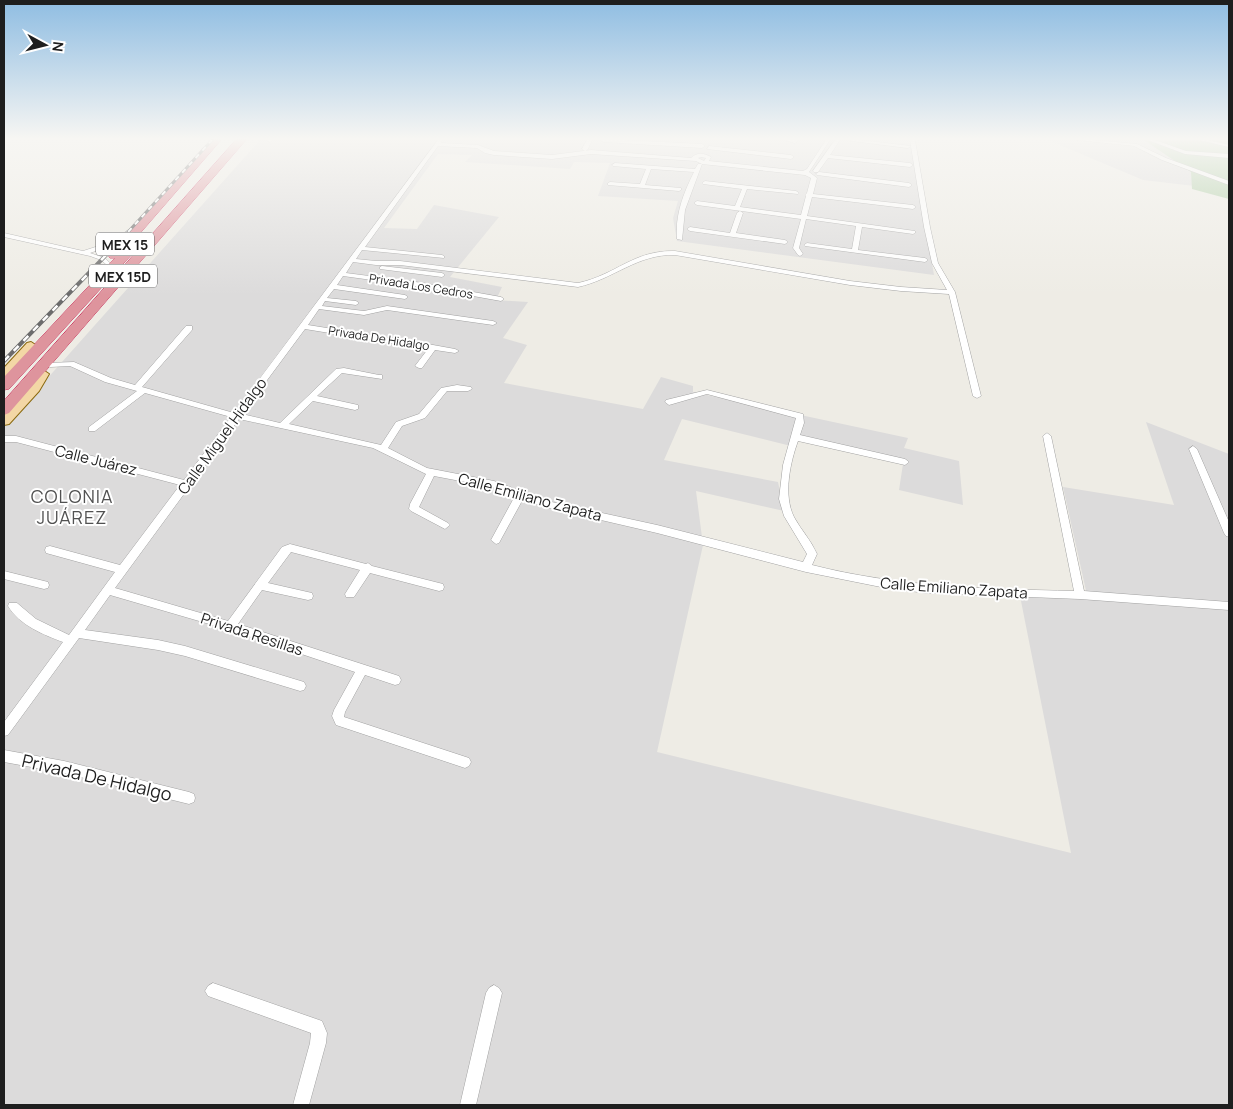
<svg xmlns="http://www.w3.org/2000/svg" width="1233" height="1109" font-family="Manrope,sans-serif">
	<rect width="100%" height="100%" fill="#eeece5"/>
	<path fill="#dcdbdb" d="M 260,140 L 911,140 L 934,275 L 677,241 L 673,218 L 678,201 L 598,196 L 610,163 L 574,162 L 570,169 L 465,162 L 472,155 L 438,154 L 384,228 L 417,229 L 434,205 L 499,217 L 450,277 L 502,287 L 496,300 L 528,302 L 503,338 L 527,345 L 504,383 L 643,409 L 661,377 L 693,386 L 693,392 L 908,438 L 904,448 L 959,461 L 963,505 L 899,490 L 903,464 L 795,437 L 791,446 L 682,419 L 664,460 L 778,482 L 784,511 L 696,491 L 703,545 L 657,752 L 1071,853 L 1020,596 L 1087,595 L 1063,487 L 1174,505 L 1146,422 L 1229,454 L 1229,1105 L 4,1105 L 4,427 Z
		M 1048,140 L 1229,140 L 1229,190 L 1143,180 Z"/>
	<path fill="#a8c99e" d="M 1144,140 L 1229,140 L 1229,199 L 1192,189 L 1191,172 Z"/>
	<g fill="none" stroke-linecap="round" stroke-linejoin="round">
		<defs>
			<path id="minor" d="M 266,140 L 273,140 L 270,142 Z
				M 438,140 L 442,140 L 441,143 L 478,145 L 494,151 L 552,155 L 591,150 L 691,158 C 697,152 704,153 711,157 L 709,161 L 803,171 L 807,169 L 826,140 L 830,140 L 809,172 L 817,178 L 813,194 L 913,205 L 916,207 L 913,209 L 812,197 L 807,216 L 915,231 L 915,233 L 913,234 L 862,227 L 858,250 L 925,258 L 928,260 L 925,262 L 805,246 L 804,245 L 807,243 L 852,249 L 856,226 L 806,219 L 799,248 L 803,254 L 800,256 L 798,255 L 793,248 L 801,219 L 697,205 L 694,203 L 697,201 L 735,206 L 742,189 L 703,184 L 702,183 L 705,181 L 796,191 L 799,193 L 798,194 L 747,189 L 740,207 L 801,215 L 806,196 L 805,195 L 807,193 L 811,178 L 805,175 L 702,164 L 696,161 L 591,154 L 552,159 L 494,155 L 485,153 L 477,148 L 438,146 L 365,247 L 442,255 L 444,256 L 444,258 L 362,250 L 356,259 L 376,261 L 400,261 L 578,283 C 616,275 633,250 675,251 L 850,281 L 901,287 L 947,290 L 932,263 L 924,227 L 910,140 L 915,140 L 930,227 L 938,263 L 955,292 L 981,396 L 977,398 L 973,396 L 949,294 L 901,291 L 850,285 L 675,255 C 637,254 614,279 578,287 L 400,265 L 376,265 L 353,262 L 346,273 L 423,283 L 501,297 L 504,299 L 501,301 L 423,287 L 343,276 L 337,285 L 405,295 L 408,297 L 405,299 L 334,289 L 327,298 L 356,301 L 359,303 L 356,305 L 325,301 L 322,306 L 364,311 L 387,306 L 493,321 L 497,323 L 493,325 L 387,310 L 364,315 L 319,309 L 308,325 L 433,345 L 455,349 L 459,351 L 455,353 L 435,350 L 422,368 L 419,368 L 415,366 L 428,349 L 305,329 L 242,414 L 280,423 L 336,369 L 344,368 L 379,375 L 382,375 L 382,379 L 342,373 L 317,396 L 358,405 L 358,409 L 355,410 L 313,401 L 289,424 L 381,445 L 396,422 L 419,414 L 441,388 L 457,385 L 471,387 L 472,389 L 468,391 L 447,391 L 425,418 L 402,426 L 388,448 L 427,468 L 494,481 L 547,501 L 657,525 L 803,562 L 807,554 L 784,516 L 779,499 L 783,465 L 796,418 L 707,394 L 669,405 L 665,402 L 666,400 L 707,390 L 803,414 L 804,423 L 800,435 L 905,459 L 909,462 L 905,465 L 798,441 C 790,463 783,495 794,517 C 801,530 811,540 817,554 L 812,565 C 898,587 986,589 1074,591 L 1043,436 L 1047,433 L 1051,436 L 1084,591 L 1229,602 L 1229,610 L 1080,599 L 926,593 L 886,588 L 806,572 L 657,533 L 545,507 L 523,499 L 499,543 L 496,544 L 491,540 L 515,496 L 492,487 L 434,476 L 419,507 L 448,523 L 450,525 L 445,529 L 411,511 L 409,509 L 410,504 L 426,474 L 373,448 L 239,419 L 115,588 L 228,621 L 282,547 L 290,544 L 366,564 L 368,563 L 372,566 L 443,584 L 444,587 L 443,590 L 439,591 L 370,573 L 354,597 L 346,597 L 345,594 L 360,570 L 291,552 L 268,583 L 312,593 L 313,596 L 312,599 L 308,600 L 262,590 L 238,624 L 399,676 L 401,680 L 399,684 L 395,685 L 365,675 L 345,712 L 344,717 L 469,758 L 471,762 L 469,766 L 465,768 L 336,725 L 332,716 L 334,710 L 355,672 L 230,630 L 110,595 L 85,630 L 158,640 L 185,646 L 304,682 L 306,686 L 304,690 L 300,691 L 185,656 L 158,650 L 79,638 L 8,735 L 4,736 L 4,722 L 63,642 C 44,635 19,625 8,606 L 9,603 L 17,603 L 36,619 L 69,635 L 115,572 L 46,553 L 45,550 L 46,547 L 50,546 L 120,565 L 180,485 L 16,442 L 4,442 L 4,436 L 16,436 L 184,480 L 231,417 L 145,393 L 95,431 L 89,431 L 89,427 L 137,391 L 105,382 L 70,366 L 50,367 L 46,365 L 47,363 L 74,362 L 111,378 L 135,385 L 186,326 L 192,326 L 192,330 L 142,387 L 234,413 ZM 701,157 L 706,158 L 704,161 L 698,158 Z
				M 587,140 L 592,140 L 588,149 L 585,151 L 582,149 Z
				M 601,140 L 624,140 L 702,144 L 705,146 L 702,148 L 604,142 Z
				M 785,140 L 796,140 L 798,141 L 795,143 Z
				M 835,140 L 840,140 L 830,155 L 910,163 L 913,165 L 910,167 L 828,158 L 818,172 L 814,172 L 813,171 Z
				M 844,140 L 860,140 L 911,146 L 908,148 Z
				M 1077,140 L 1094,140 L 1137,144 L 1166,158 L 1229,181 L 1229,185 L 1162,160 L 1134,146 Z
				M 1148,140 L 1155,140 L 1186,151 L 1229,154 L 1229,158 L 1185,154 Z
				M 1199,140 L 1208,140 L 1229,145 L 1229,147 Z
				M 709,146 L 791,155 L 794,157 L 791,159 L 707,149 Z
				M 615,163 L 695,169 L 698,164 L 702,164 L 685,210 L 682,240 L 677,239 C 675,215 683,194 694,172 L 651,169 L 645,185 L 681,188 L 681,190 L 679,191 L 608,185 L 608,183 L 610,182 L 640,184 L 646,169 L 613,166 L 612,165 Z
				M 819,172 L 909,183 L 912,185 L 909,187 L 817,175 L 816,174 Z
				M 740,211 L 743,213 L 736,233 L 785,240 L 788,242 L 785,244 L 690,231 L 687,229 L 690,227 L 730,233 L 737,213 Z
				M 137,224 L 140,226 L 139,227 L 115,244 L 90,253 L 105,258 L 110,263 L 107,265 L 101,260 L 90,256 L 4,237 L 4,233 L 83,251 L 111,242 Z
				M 382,266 L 442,273 L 445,275 L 442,277 L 380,269 L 380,267 Z
				M 1193,446 L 1197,449 L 1229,522 L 1229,537 L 1226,536 L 1224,533 L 1189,449 Z
				M 4,571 L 48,582 L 49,585 L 48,588 L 44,589 L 4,579 Z
				M 4,750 L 64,761 L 189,792 L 194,794 L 195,798 L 194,802 L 189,804 L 64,773 L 4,762 Z
				M 213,983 L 322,1021 L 327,1033 L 326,1043 L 309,1105 L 293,1105 L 310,1043 L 311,1033 L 208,996 L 205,991 L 208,986 Z
				M 494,985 L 499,988 L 502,993 L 476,1105 L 460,1105 L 486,993 L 489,988 Z"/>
			<path id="primary" d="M 31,342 L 37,346 L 35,349 L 9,378 L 4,379 L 4,368 L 27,343 Z
				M 43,370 L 49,374 L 39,391 L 9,424 L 4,425 L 4,413 L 29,386 L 39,371 Z"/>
			<path id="motorway" d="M 211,140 L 221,140 L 129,246 L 134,246 L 136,249 L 134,252 L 9,389 L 4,390 L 4,377 L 115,258 L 110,258 L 108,255 L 110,252 Z
				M 236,140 L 246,140 L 9,413 L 4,415 L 4,401 Z"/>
		</defs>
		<use href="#minor" stroke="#a2a2a2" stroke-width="1"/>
		<use href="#primary" stroke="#8a690e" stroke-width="2"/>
		<use href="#motorway" stroke="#c9355e" stroke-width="1"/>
		<use href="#minor" fill="#fff" fill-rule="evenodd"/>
		<use href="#primary" fill="#f3d7a5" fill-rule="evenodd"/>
		<use href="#motorway" fill="#de949d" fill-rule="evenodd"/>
		<defs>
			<path id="rail-far1" d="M 108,254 L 212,140"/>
			<path id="rail" d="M 4,361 L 109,252"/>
		</defs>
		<use href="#rail-far1" stroke="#6c6c6c" stroke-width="3"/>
		<use href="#rail" stroke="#6c6c6c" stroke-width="4"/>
		<use href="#rail-far1" stroke="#fff" stroke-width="2" stroke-dasharray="5" stroke-linecap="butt"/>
		<use href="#rail" stroke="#fff" stroke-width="2.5" stroke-dasharray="7" stroke-linecap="butt"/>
	</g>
	<linearGradient id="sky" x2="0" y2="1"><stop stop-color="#8fbde2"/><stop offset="0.47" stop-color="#f7f6f3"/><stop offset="1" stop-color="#f7f6f3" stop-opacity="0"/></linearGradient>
	<rect width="1233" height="295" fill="url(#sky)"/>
	<g text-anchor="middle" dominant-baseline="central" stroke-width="4" stroke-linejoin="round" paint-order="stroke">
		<g font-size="12" fill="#1e1e1e" stroke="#fff">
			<text transform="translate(421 286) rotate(9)">Privada Los Cedros</text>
			<text transform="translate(379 338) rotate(9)">Privada De Hidalgo</text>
		</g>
		<g fill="#fff" stroke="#626262" stroke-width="1">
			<rect x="96" y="232.5" width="58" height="23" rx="4"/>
			<rect x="89" y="264.5" width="68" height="23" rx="4"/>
		</g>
		<g font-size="14" font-weight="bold" fill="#1e1e1e">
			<text x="125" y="244">MEX 15</text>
			<text x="123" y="276">MEX 15D</text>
		</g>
		<g font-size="15" fill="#1e1e1e" stroke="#fff">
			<text transform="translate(222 436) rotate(-54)">Calle Miguel Hidalgo</text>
			<text transform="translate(96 460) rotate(14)">Calle Juárez</text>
			<text transform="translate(530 497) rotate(15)">Calle Emiliano Zapata</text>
			<text transform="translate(954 588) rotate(4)">Calle Emiliano Zapata</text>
			<text transform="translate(252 634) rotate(18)">Privada Resillas</text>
		</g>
		<g font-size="18" letter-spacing="1" fill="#515151" stroke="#fff">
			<text x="72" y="496">COLONIA<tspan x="72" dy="21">JUÁREZ</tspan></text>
		</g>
		<g font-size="18" fill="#1e1e1e" stroke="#fff">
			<text transform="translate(97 777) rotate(13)">Privada De Hidalgo</text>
		</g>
	</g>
	<rect width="1233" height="1109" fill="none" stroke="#1e1e1e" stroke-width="10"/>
	<g transform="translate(45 45) rotate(97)" stroke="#ffffff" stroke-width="4" paint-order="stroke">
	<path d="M0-4L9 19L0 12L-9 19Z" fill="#1e1e1e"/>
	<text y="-8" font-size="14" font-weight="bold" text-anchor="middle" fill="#1e1e1e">N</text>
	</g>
</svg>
